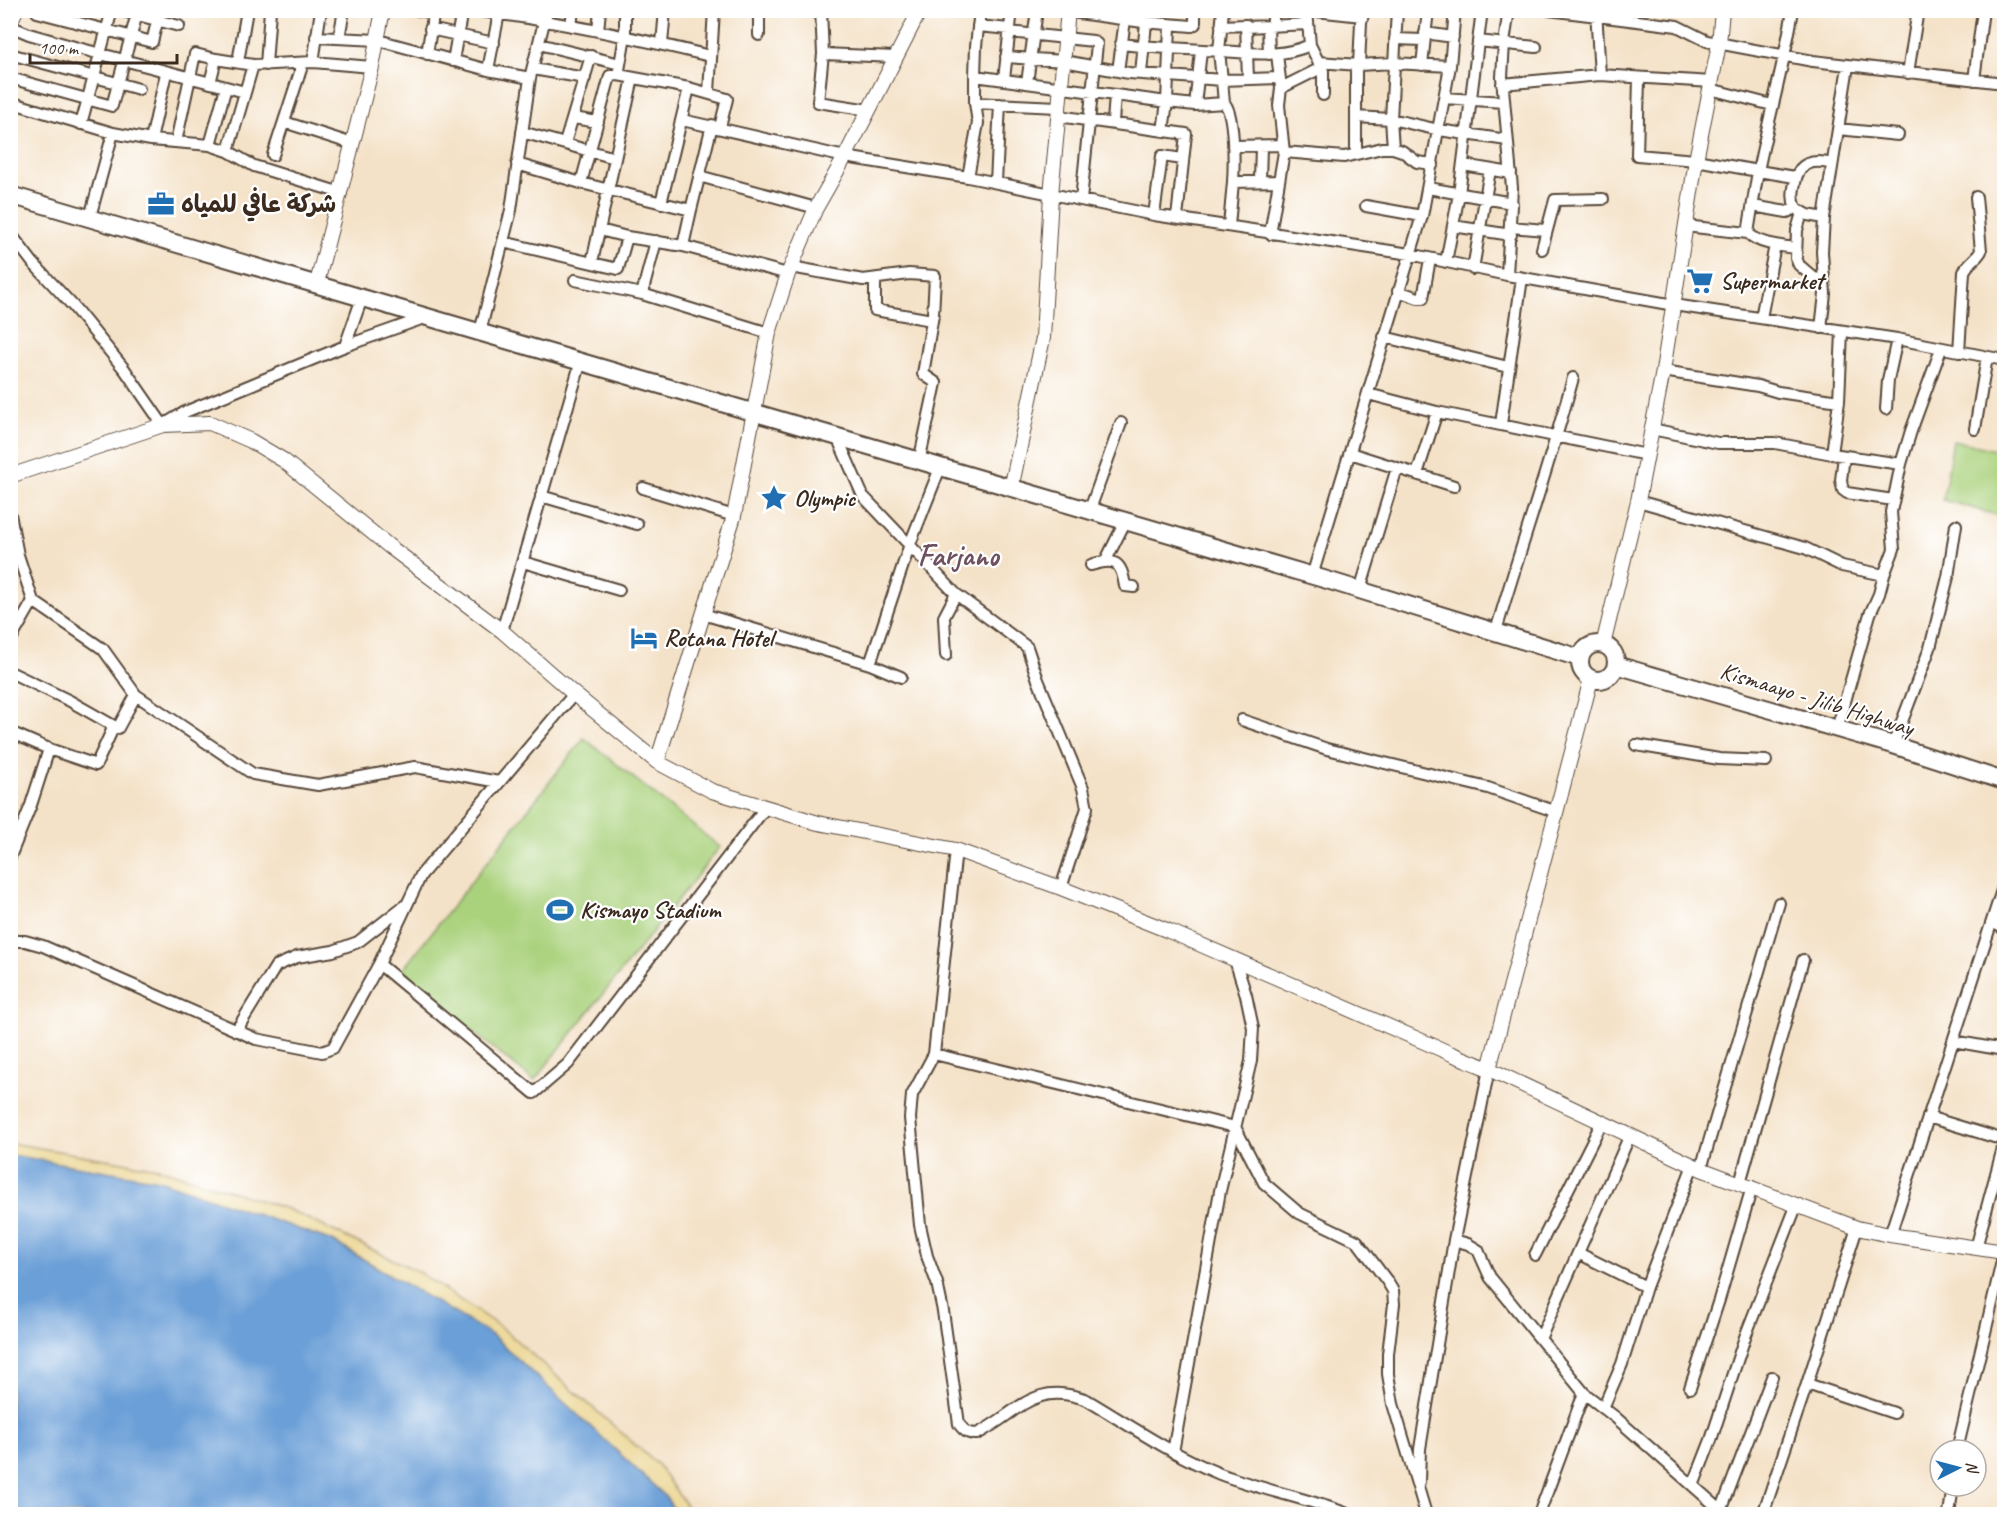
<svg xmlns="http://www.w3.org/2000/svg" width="2015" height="1525" font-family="Caveat,'Playpen Sans Arabic',sans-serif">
	<rect width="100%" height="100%" fill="#fff"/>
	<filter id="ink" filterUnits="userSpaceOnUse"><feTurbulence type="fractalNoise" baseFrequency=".0167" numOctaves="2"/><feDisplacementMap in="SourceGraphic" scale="12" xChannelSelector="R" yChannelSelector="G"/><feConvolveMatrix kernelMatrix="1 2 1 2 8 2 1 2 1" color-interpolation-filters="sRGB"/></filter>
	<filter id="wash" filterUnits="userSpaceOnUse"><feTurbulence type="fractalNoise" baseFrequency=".008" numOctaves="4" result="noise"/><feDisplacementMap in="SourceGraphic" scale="24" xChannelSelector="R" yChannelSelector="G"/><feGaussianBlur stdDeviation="1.35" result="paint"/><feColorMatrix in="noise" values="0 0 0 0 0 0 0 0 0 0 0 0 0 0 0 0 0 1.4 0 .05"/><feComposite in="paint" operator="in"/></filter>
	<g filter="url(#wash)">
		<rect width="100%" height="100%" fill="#f4e2c8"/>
		<path fill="#aad27d" stroke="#727e4e" stroke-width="1.5" d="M 1953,440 L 2004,452 L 2004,517 L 1943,500 Z
			M 584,738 L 720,847 L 534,1081 L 400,973 Z"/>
		<path fill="#eeda9e" stroke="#94825e" stroke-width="1.5" d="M 10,1143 L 158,1168 L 287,1209 L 415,1270 L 502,1328 L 657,1464 L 692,1514 L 677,1514 L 665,1496 L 492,1335 L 333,1241 L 159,1180 L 11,1155 Z"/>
		<path fill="#6b9fd7" stroke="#53647a" stroke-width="1.5" d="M 10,1155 L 159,1180 L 332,1241 L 492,1335 L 665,1496 L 677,1514 L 11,1514 Z"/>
	</g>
	<g filter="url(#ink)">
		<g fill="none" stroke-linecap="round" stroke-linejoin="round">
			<defs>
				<path id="street" d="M 119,10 L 179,26
					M 418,10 L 433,13
					M 472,10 C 552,20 632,37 710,56
					M 821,10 L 823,54 L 818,102 L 869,110
					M 1057,10 L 1143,22 L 1144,10
					M 1549,10 L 1677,26 L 1707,41 L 1813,61 L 2004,83
					M 1596,10 L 1600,75
					M 37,12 L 152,42 L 160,10
					M 1143,22 L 1192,26 L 1195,24 L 1195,10
					M 10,26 L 29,34 L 78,48 L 245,92
					M 571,26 L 573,10
					M 978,26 L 1009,29
					M 1221,26 L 1246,25 L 1248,79
					M 1246,27 L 1308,24
					M 1268,27 L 1269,54
					M 1272,27 L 1274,10
					M 430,29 L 494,43
					M 598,31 L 600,10
					M 1009,32 L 1093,41 L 1097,44 L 1081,200
					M 1425,33 L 1453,37
					M 759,35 L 759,10
					M 316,37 L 378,40 L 488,70 L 530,78
					M 339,38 L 344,10
					M 1395,39 L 1423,40
					M 1478,41 L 1536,47
					M 539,44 L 620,64
					M 662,44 L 665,10
					M 1121,44 C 1156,48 1188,49 1223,51 C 1253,53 1281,58 1310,45
					M 10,54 L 139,89
					M 427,54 L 434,10
					M 823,54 L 896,57
					M 1006,57 L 1064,61 L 1129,73 L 1222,80 L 1219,51 L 1223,10
					M 453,61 L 462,10
					M 238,62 L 247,10
					M 313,62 L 321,10
					M 1318,62 L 1359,65 L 1393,63 L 1450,66
					M 266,65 L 270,10
					M 1356,65 L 1356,154
					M 1359,65 L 1361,22 L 1364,11
					M 1422,65 L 1428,10
					M 533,69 L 585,78
					M 488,70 L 499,13
					M 619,70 L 625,36 L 625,10
					M 1118,71 L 1125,20
					M 1141,73 L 1146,23
					M 1908,73 L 1918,10
					M 975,76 L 1167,102 L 1195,105 L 1224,103 C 1235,113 1234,167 1233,182
					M 10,78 L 112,106 L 138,10
					M 1004,79 L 1012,10
					M 1639,79 L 1637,155 L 1696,160 L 1758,171 C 1769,117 1784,65 1793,10
					M 1974,80 L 1983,10
					M 210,83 L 216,59 L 253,65 L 313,62 L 372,67
					M 1027,83 L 1037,10
					M 1502,84 L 1600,75 L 1712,82
					M 1281,88 L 1321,68
					M 1710,89 L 1772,105
					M 709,92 L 714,10
					M 1323,95 L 1323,71 L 1310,45 L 1307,10 L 1362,16
					M 1444,98 L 1504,102
					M 10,102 L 113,133 L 151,140 L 210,145 L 228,151 L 254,166 L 341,193
					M 975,103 L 1058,107
					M 1224,103 L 1222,80 L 1280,78
					M 1195,105 L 1201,51
					M 1058,116 L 1186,134 L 1177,218
					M 1356,117 L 1391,119 L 1439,130 L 1507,140
					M 573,118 L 598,122
					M 682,120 L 845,157 L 968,177 L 1154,215 L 1410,254 L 1507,275 L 1674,305 L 1897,339 L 2004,360
					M 284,122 L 353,144
					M 1113,122 L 1115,95
					M 81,124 L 112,10
					M 1838,129 L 1898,135
					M 1163,131 L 1167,102 L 1170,26
					M 522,132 L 615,158
					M 151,140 L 166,73
					M 176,142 L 195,54 L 216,59
					M 565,143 L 591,56
					M 210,145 L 226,87
					M 1233,146 L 1283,145
					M 1393,148 L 1391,119 L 1397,10
					M 228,151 L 253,65
					M 1284,152 L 1344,157 L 1382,148 L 1393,148 L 1402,151 L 1417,162 L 1433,164
					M 273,155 L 303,63
					M 517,164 L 581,183 L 691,210 L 712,125
					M 1463,165 L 1511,173
					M 699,176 L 816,208
					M 968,177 L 978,123 L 975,103 L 975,76 L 976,46 L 980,10
					M 1795,177 L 1758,171 L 1748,233 C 1758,244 1781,246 1796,248
					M 1260,180 L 1261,147
					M 996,182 L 1000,104
					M 581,183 L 610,76 L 618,75 L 689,88
					M 1428,188 L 1512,203
					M 661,203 L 689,88 L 727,99 L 720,127
					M 1366,206 L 1422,216
					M 1753,206 L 1787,212 L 1796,208
					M 1802,213 L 1797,230 L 1796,258 L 1799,265 L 1814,278 L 1824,280
					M 1154,215 L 1162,156 L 1183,159
					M 90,217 L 113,133
					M 1824,218 L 1808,215 L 1796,208 C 1792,199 1793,192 1795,183 C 1798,162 1814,159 1832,164
					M 1229,226 L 1233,182 L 1279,181
					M 1453,226 L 1511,235
					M 1685,226 L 1748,233
					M 1511,227 L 1545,230
					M 600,230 L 627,237 L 683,246 L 788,274
					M 10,233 L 33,263 L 73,306 L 125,370 L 163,425 L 185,412 L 345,346 L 427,317
					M 1270,234 L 1284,152 L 1279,105 L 1281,88 L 1277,54
					M 503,242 L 618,269 L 627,237
					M 683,246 L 691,210
					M 1542,249 L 1555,200 L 1603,199
					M 592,262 L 633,78
					M 1446,262 L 1459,194 L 1482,10
					M 791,267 L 863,280 L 909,274 L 935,276 L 933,315 L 923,374 L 936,383 L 919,462
					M 1473,269 L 1490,170
					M 1507,275 L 1512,188 L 1502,77 L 1504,43 L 1509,10
					M 575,280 L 642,294 L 656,241
					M 875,280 L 875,310 L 932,320
					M 1398,291 L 1418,298 L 1423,298 L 1430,259
					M 642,294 L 769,333
					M 1761,318 L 1775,245
					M 1821,328 L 1825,294 L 1822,252 L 1824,218 L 1848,66
					M 480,332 L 511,210 L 530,78 L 547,10
					M 1384,337 L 1508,367
					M 345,346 L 362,298
					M 1959,352 L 1964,272 C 1968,262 1976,260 1981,251 L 1976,197
					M 1663,371 L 1758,386 L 1778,392 L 1839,401
					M 1368,394 L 1437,412 L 1647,455
					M 1886,409 L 1888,380 L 1897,339
					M 1501,424 L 1522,278
					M 1652,429 L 1718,443 L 1775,443 L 1832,454 L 1901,464
					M 1975,429 L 1987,357
					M 837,437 L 863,496 L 956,594 L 1027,647 L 1038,680 L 1083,788 L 1087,808 L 1061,888
					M 1350,453 L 1454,486
					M 1832,454 L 1839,401 L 1842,332
					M 1844,456 L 1841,480 L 1843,490 L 1847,493 L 1893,500
					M 1417,474 L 1437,412
					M 643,488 L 734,516
					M 541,496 L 637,524
					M 1638,501 L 1805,548 L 1842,566 L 1884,575
					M 1089,512 L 1121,423
					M 10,514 L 18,555 L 33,601 L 103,649 L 136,695 L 253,774 L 318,785 L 415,767 L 499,782
					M 1106,560 L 1125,522
					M 523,562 L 619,590
					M 1091,565 C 1115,558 1121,561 1125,586 L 1134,587
					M 1312,576 L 1422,216 L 1450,66 L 1455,10
					M 1360,590 L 1397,468
					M 703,614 L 870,664 L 901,677
					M 502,631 L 581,361
					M 1496,631 C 1521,546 1550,463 1573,378
					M 10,641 L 33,601
					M 946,655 L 944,617 L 956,594
					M 870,664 L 910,544 L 940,468
					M 10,672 L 70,701 L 114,726
					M 1242,720 L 1327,749 L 1488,788 L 1557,812
					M 1837,729 L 1870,614 L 1879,594 L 1884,575 L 1894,549 L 1891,512 L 1901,464 L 1911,431 L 1941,349
					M 10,732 L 49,749
					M 1636,745 L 1719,759 L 1766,761
					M 1893,745 L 1930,648 L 1948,577 L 1956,525
					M 956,850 L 934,1054 L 912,1095 L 910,1118 L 920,1225 L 927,1256 L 937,1283 L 943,1311 L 959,1424 C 964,1431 968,1434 977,1434 C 1019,1412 1035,1380 1087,1400 C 1131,1426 1173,1455 1220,1474 C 1262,1490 1306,1498 1348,1514
					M 10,857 L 31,805 L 49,749 L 96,765 L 114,726 L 118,728 L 136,695
					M 1992,921 L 2004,929
					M 10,941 L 25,941 L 43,946 L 256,1039 L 322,1052 L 333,1048 L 379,964 L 421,875 L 574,694
					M 379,964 L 534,1093 L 568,1064 L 766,807
					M 236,1031 L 276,966 L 297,957 L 333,951 L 358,942 L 404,906
					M 1953,1041 L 2004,1050
					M 934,1054 L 1235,1127 L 1264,1183 L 1299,1213 L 1357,1241 L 1387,1281 L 1393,1291 L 1394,1304 L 1388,1354 L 1388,1374 L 1393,1404 L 1426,1514
					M 1928,1117 L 2004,1140
					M 1701,1169 L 1779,903
					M 1740,1183 L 1803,960
					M 1890,1235 L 2004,884
					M 1454,1240 L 1468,1244 L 1478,1250 L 1490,1277 L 1584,1393 L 1615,1417 L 1725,1514
					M 1976,1248 L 2004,1144
					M 1578,1253 L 1646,1287
					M 1535,1255 L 1602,1122
					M 1540,1339 L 1630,1135
					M 1807,1384 L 1894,1413
					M 1690,1388 L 1719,1300 L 1752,1187
					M 1603,1408 L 1622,1364 L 1646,1287 L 1693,1165
					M 1957,1450 L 2004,1253
					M 1173,1452 L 1220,1191 L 1251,1061 L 1253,1028 L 1246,995 L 1235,960
					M 1419,1482 L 1420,1449 L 1454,1240 L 1489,1069
					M 1693,1486 L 1711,1440 L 1745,1337 L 1797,1204
					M 1721,1511 L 1772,1377
					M 1539,1514 L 1584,1393
					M 1763,1514 L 1807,1384 L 1857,1228
					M 1949,1514 L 1953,1486"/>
				<path id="secondary" d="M 10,23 L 16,10
					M 317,283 L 372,67 L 383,10
					M 10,476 L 163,425 L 210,423 L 251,441 L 283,460 L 390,547 L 502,631 L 574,694 L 657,762 L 712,791 L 818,823 L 956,850 L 1061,888 L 1169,931 L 1452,1054 L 1489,1069 L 1701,1169 L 1857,1228 L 1890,1235 L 2004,1252
					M 1011,489 L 1043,338 L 1051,195 L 1068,10
					M 1603,645 L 1638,501 L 1663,371 L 1696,160 L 1719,44 L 1722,10
					M 657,762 L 734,516 L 769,333 L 788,274 L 816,208 L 845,157 L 920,10
					M 1489,1069 L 1591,679"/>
				<path id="primary" d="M 10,195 L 1327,580 L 1580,658
					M1580 662a18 18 0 1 1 36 0a18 18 0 1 1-36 0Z
					M 1616,665 L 1893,745 L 2004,781"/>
			</defs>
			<use href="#street" stroke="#574638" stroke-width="14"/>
			<use href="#secondary" stroke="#574638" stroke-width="16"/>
			<use href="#primary" stroke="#574638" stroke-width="20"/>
			<use href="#street" stroke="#fff" stroke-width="10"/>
			<use href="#secondary" stroke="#fff" stroke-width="14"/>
			<use href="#primary" stroke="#fff" stroke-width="16"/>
		</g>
	</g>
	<defs>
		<symbol id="office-bare" viewBox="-9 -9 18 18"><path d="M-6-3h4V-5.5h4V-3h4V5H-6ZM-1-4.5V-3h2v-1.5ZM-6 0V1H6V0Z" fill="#1f6fb2" stroke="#fff" stroke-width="2.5" paint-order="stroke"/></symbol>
		<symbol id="supermarket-bare" viewBox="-9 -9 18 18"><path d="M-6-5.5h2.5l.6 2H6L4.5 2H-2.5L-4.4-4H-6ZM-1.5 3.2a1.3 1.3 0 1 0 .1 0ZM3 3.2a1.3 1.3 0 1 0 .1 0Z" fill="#1f6fb2" stroke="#fff" stroke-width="2.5" paint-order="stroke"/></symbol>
		<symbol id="sight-bare" viewBox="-9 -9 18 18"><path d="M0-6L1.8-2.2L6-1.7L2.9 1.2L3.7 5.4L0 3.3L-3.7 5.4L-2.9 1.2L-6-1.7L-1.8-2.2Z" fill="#1f6fb2" stroke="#fff" stroke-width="2.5" paint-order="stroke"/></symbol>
		<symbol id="hotel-bare" viewBox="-9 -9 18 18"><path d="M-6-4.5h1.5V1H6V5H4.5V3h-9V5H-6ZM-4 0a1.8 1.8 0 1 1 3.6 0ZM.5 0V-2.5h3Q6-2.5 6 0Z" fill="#1f6fb2" stroke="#fff" stroke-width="2.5" paint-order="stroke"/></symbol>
		<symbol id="stadium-bare" viewBox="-9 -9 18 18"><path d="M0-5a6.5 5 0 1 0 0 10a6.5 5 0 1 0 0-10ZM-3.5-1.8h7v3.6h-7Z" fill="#1f6fb2" stroke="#fff" stroke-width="2.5" paint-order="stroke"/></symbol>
	</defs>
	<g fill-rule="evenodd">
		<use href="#office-bare" x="142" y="185" width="38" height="38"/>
		<use href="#supermarket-bare" x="1681" y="262" width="38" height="38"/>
		<use href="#sight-bare" x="755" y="479" width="38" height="38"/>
		<use href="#hotel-bare" x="625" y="619" width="38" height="38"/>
		<use href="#stadium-bare" x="541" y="891" width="38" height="38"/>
	</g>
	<g text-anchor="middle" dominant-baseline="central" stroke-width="4.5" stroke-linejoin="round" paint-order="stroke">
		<g font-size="24" font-weight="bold" fill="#3b2a1e" stroke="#fff" text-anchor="start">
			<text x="181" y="204">شركة عافي للمياه</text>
			<text x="1720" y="281">Supermarket</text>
			<text x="794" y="498">Olympic</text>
			<text x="664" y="638">Rotana Hotel</text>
			<text x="580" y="910">Kismayo Stadium</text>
		</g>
		<g font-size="24" fill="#3b2a1e" stroke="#fff">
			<text transform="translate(1817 699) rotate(17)">Kismaayo - Jilib Highway</text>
		</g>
		<g font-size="30" font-weight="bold" fill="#6d515e" stroke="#fff">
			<text x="958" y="555">Farjano</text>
		</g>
	</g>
	<rect width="2015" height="1525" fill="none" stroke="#fff" stroke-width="36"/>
	<g transform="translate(1958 1468) rotate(84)"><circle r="28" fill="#ffffff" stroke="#b1aaa5" stroke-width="1.5"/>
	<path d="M0-4.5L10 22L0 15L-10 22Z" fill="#1f6fb2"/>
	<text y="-9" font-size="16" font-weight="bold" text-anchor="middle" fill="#3b2a1e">N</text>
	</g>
	<path d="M30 54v9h147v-9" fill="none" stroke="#3b2a1e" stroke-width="3"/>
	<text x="39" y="54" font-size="18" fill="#3b2a1e" stroke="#ffffff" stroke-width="4.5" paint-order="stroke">100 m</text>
</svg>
